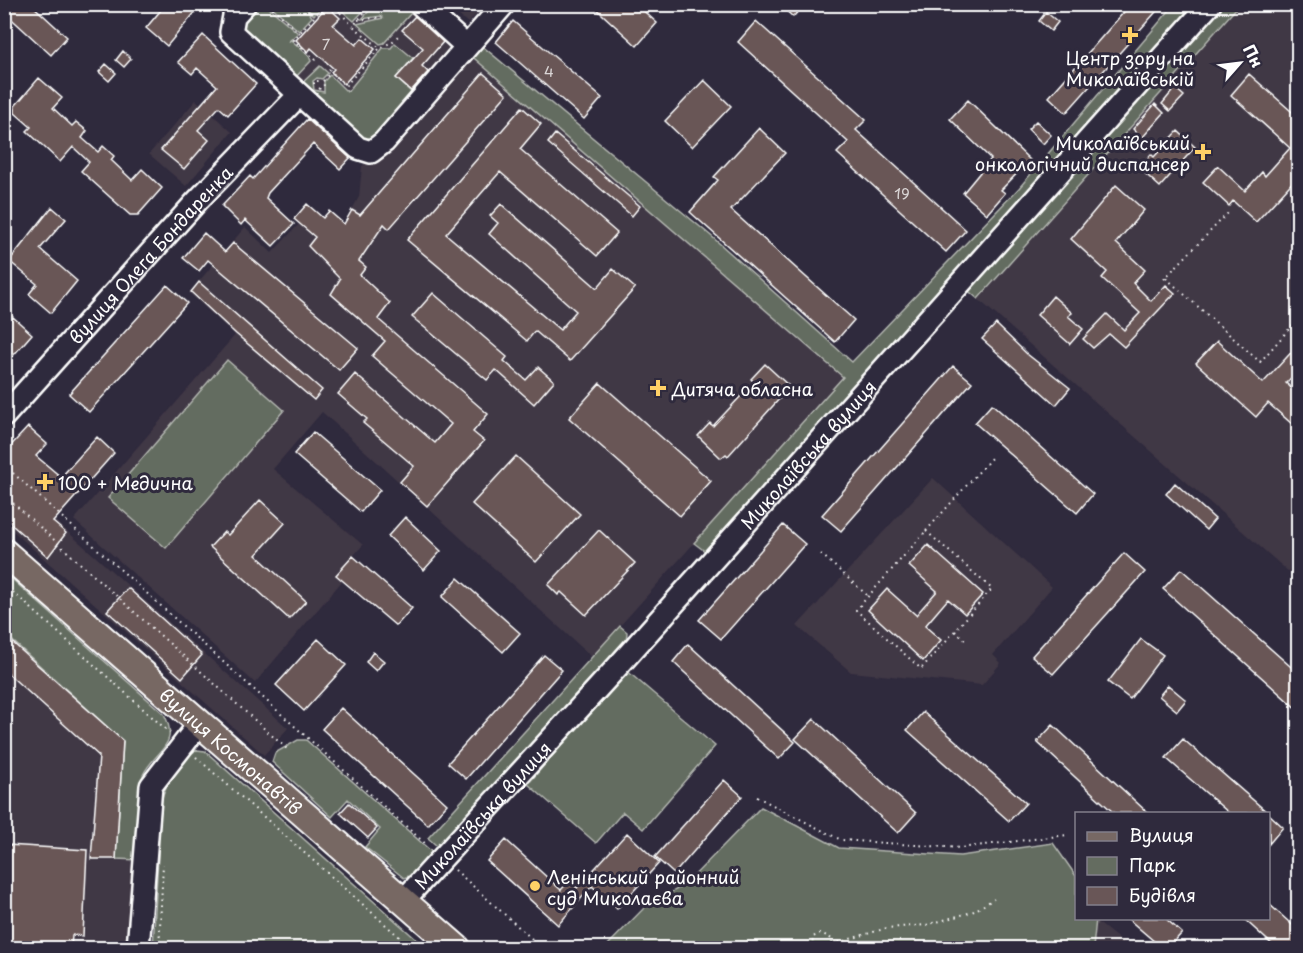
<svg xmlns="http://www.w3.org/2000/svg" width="1303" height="953" font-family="'Playpen Sans',sans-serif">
	<rect width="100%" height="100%" fill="#2f2a3d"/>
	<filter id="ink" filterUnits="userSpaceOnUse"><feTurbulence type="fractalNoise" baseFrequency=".0167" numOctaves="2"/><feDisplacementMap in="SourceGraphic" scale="12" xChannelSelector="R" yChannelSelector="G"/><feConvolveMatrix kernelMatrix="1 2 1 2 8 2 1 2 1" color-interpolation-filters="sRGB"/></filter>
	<g filter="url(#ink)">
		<path fill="#403745" d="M 255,5 L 406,5 L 454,48 L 368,146 L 238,24 Z
			M 446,5 L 485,5 L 468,23 Z
			M 1239,5 L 1298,5 L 1298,580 L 978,299 Z
			M 468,53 L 843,377 L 592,657 L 322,412 L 273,469 L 363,545 L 337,574 L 343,580 L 255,683 L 74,520 L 235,335 L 189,293 L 245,227 L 272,253 L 299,224 L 325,246 L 344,224 L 359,197 L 362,166 L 387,148 Z
			M 196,100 L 232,132 L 186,186 L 149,154 Z
			M 5,476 L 288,728 L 264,755 L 5,524 Z
			M 933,478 L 1052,587 L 993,655 L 1001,663 L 982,685 L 851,672 L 797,626 Z
			M 4,633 L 137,746 L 128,948 L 5,948 Z
			M 1096,921 L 1130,948 L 1093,948 Z"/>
		<path fill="#646c60" stroke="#b2b6b0" stroke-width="1.5" d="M 256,5 L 266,5 L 298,33 L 288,42 L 291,40 L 309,56 L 311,61 L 294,79 L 238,29 L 238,24 Z
			M 270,5 L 324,5 L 314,15 L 307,9 L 312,17 L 299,31 Z
			M 335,5 L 369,5 L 354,21 L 342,11 L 345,7 L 343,5 L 340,8 Z
			M 374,5 L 404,5 L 412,12 L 384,43 L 380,44 L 357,24 L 383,18 L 381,16 L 362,19 Z
			M 1174,5 L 1197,5 L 706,552 L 694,543 L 843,377 L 468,53 L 482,46 L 710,235 L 852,362 L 1019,188 Z
			M 1220,5 L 1239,5 L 978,299 L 965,288 Z
			M 395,43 L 413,58 L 396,78 L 413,94 L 368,145 L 300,85 L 320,66 L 328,73 L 322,79 L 317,78 L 313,81 L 314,90 L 324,92 L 324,81 L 330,75 L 346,91 L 349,90 L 383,48 L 391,48 Z
			M 227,360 L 284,410 L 166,548 L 108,498 Z
			M 5,573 L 164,714 C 181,746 154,751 143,775 C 139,785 139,844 138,860 L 116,859 L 123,741 L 5,634 Z
			M 620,626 L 627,632 L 626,644 L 438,847 L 428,838 Z
			M 626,670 L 715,746 L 643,829 L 623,812 L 596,843 L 528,784 Z
			M 298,740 L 306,740 L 433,853 L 411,875 L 404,878 L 365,847 L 380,829 L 348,799 L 332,817 L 272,762 L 275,753 Z
			M 197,750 L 205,751 L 426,948 L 153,948 L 161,801 C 165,785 181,756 197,750 Z
			M 761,807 L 839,848 L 960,856 L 1053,843 L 1076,876 L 1076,918 L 1096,919 L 1093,948 L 605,948 L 646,906 L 685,885 Z"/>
		<path fill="#695657" stroke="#fff" stroke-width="1.5" d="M 4,4 L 31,4 L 67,37 L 51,55 L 4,12 Z
			M 166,4 L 202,4 L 167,46 L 146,28 Z
			M 591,4 L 636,4 L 657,23 L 637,46 Z
			M 779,4 L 805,4 L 793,17 Z
			M 1131,4 L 1163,4 L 1066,113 L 1049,97 Z
			M 327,6 L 340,18 L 333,25 L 356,45 L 362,38 L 375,49 L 344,84 L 331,72 L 334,69 L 311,48 L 308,52 L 296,40 Z
			M 1046,12 L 1058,22 L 1051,31 L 1039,21 Z
			M 415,16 L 443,42 L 422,66 L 428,72 L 411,91 L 396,78 L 423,48 L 402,30 Z
			M 513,21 L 602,98 L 584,119 L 496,42 Z
			M 756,21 L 866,120 L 856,130 L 966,230 L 946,252 L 837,153 L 848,142 L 738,42 Z
			M 203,35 L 256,84 L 228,115 L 219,107 L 198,130 L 209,140 L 184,169 L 161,150 L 217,86 L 197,68 L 192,74 L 178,62 Z
			M 123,51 L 131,59 L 124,67 L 116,60 Z
			M 106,64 L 116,73 L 109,81 L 99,72 Z
			M 483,73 L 507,94 L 389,229 L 384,224 L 359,261 L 366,267 L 360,275 L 390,303 L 378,319 L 488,414 L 473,432 L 484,441 L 427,506 L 400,482 L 414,466 L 363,423 L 367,419 L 338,394 L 355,374 L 435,443 L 451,424 L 372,356 L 385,341 L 331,294 L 340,279 L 308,246 L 315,237 L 294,219 L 307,204 L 323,218 L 329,211 L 344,224 L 352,210 L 360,215 Z
			M 1249,74 L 1299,118 L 1299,175 L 1256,222 L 1233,201 L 1229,206 L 1203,182 L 1218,166 L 1245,191 L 1262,172 L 1265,176 L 1290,148 L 1231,95 Z
			M 39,78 L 62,98 L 53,108 L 72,126 L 76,122 L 87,131 L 82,138 L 98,152 L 103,146 L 114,156 L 111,160 L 132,180 L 142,169 L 162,188 L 138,215 L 130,215 L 81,171 L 89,162 L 73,147 L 60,162 L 27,131 L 31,127 L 15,113 L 15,106 Z
			M 704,80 L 731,106 L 692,147 L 665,121 Z
			M 1175,88 L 1184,96 L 1170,111 L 1162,104 Z
			M 968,100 L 1030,160 L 1001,190 L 1005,193 L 987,214 L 963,193 L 991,159 L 950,119 Z
			M 1155,104 L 1164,113 L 1142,138 L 1133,129 Z
			M 522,107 L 541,124 L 520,149 L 617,233 L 597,256 L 500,172 L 446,234 L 560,330 L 576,311 L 489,234 L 498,223 L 490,216 L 501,204 L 597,288 L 613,269 L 635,288 L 570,361 L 535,331 L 527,341 L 407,240 Z
			M 307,119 L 350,158 L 340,169 L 313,144 L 268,193 L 266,198 L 294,224 L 273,246 L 245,220 L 241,225 L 222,206 L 250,176 L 253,179 Z
			M 1036,121 L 1051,135 L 1043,144 L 1028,129 Z
			M 759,128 L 785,153 L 731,210 L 854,320 L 835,342 L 690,212 L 718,180 L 714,177 Z
			M 1178,131 L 1195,147 L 1160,187 L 1139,168 L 1151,154 L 1154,157 Z
			M 555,134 L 640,206 L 632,216 L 548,143 Z
			M 1116,185 L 1144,210 L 1116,243 L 1145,270 L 1133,283 L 1151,301 L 1166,285 L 1175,293 L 1124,347 L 1109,334 L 1093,348 L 1083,339 L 1107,314 L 1124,330 L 1140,313 L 1102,278 L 1107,272 L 1071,239 Z
			M 52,207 L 66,219 L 40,249 L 77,281 L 51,313 L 29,294 L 37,284 L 9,261 Z
			M 204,233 L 225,252 L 233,243 L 358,348 L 339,370 L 208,260 L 199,271 L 183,258 Z
			M 199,282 L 322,390 L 314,400 L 236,334 L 191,292 Z
			M 167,285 L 187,303 L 89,412 L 69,394 Z
			M 433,293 L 507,357 L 504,361 L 526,380 L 538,367 L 554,381 L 534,404 L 496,370 L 487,380 L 412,317 Z
			M 1053,296 L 1072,313 L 1068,316 L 1083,329 L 1070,344 L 1037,315 Z
			M 13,317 L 32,334 L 4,366 L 4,327 Z
			M 996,324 L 1027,354 L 1070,388 L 1056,405 L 982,339 Z
			M 1217,341 L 1263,383 L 1299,344 L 1299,370 L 1286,383 L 1299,395 L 1299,430 L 1268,403 L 1256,417 L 1196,363 Z
			M 765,364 L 790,387 L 728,456 L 726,454 L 721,458 L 698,436 L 710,423 L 713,426 L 754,382 L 751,379 Z
			M 953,366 L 972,382 L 841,531 L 822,515 Z
			M 600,383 L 711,481 L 680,516 L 569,418 Z
			M 992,404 L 1093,494 L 1077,513 L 975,423 Z
			M 28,427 L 47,444 L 36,456 L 61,477 L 97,437 L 114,453 L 53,522 L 66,533 L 48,557 L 4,518 L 4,453 Z
			M 313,432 L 380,490 L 361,512 L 294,454 Z
			M 516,456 L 580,514 L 536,562 L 472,504 Z
			M 1175,483 L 1215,519 L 1206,530 L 1166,494 Z
			M 260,500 L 285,523 L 256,555 L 306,601 L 289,619 L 210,547 L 224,532 L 228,535 Z
			M 405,517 L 441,551 L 424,570 L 388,536 Z
			M 783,525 L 805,544 L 721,639 L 699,620 Z
			M 599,530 L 635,563 L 586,615 L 561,592 L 558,595 L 548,585 Z
			M 928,545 L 983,594 L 965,614 L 948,599 L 925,626 L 941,640 L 923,661 L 868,610 L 887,589 L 916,615 L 937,591 L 909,566 Z
			M 1124,553 L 1145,572 L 1053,674 L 1032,656 Z
			M 353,556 L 412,608 L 396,626 L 336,575 Z
			M 1181,569 L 1299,674 L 1299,711 L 1163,589 Z
			M 458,578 L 520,633 L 503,652 L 442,597 Z
			M 128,588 L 202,655 L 182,678 L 107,611 Z
			M 4,635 L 123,741 L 116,859 L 91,859 L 99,756 L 4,670 Z
			M 318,639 L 346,665 L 304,711 L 276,685 Z
			M 1141,639 L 1163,655 L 1130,699 L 1108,682 Z
			M 688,644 L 795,742 L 779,759 L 673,662 Z
			M 373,652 L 384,661 L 376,671 L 366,662 Z
			M 544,655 L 562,670 L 466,779 L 448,763 Z
			M 1168,685 L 1186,700 L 1177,711 L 1159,696 Z
			M 341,708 L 447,804 L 428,825 L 322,729 Z
			M 923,712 L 1026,803 L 1009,821 L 907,730 Z
			M 814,719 L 916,813 L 898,833 L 795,739 Z
			M 1053,725 L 1148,813 L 1114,813 L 1037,742 Z
			M 1183,739 L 1268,813 L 1229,813 L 1166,758 Z
			M 724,780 L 742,796 L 674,874 L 655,857 Z
			M 349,803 L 377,828 L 368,838 L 340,813 Z
			M 1269,814 L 1283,827 L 1269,844 Z
			M 627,833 L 659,863 L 617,909 L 592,886 L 558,925 L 487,861 L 506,840 L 561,890 L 569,881 L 577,888 Z
			M 7,845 L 87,850 L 83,936 L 72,935 L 71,948 L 4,948 Z
			M 1269,904 L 1299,931 L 1299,948 L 1276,948 L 1243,918 L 1269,918 Z
			M 1127,918 L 1165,918 L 1182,933 L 1168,948 L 1162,948 Z"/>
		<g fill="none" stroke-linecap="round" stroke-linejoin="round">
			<defs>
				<g id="minor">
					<path d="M 245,4 L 234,16 L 231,32 L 358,148 L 371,152 L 384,142 L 504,4"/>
					<path d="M 420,4 L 466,46"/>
					<path id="s1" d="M 4,416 L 197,201 L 298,96"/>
					<path id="s2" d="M 403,901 L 618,666 L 1210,4"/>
					<path d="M 138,948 L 151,786 L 200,723"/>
				</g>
				<g id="major">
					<path id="s3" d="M 4,552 L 457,948"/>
				</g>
			</defs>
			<use href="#minor" stroke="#fff" stroke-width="26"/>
			<use href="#major" stroke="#fff" stroke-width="30"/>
			<path stroke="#fff" stroke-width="2" stroke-dasharray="1.5 4.5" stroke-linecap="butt" d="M 268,4 L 300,33
				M 332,4 L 353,26
				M 372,4 L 353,26 L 380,48 L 392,42 L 399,35
				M 339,12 L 344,6
				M 358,20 L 382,17
				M 316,60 L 293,40 L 326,4
				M 329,69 L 345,86 L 380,48
				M 314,84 L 314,81 L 323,81 L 330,73
				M 319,89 L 324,86 L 323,81
				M 1298,191 L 1294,198 L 1298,204
				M 1166,278 L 1260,362 L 1298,319
				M 1164,279 L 1230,211
				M 4,465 L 428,846
				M 4,495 L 287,749
				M 926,531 L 992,589 L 921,669 L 856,610 Z
				M 926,531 L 992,457
				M 821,554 L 868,596
				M 4,584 L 170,733
				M 955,631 L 965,640
				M 196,757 L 412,948
				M 757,797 L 841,840 L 960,848 L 1067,835
				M 455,870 L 542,948
				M 833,944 L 887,928 L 926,925 L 972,912 L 994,899
				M 159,948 L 163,864
				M 812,948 L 813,937 L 821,933 L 832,939 L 832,948"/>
			<use href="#minor" stroke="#2f2a3d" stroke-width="21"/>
			<use href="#major" stroke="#776864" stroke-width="26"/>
		</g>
	</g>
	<g fill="#ffd166" stroke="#2f2a3d" stroke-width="2">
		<path d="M1127 26h6v6h6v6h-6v6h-6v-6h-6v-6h6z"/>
		<path d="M1200 143h6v6h6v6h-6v6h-6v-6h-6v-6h6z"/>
		<path d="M655 379h6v6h6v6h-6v6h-6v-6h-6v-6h6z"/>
		<path d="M42 473h6v6h6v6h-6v6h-6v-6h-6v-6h6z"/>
		<circle cx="535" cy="886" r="6"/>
	</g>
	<g text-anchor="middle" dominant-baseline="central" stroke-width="6" stroke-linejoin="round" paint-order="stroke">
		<g font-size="15" fill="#dad5d5">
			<text x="326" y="43">7</text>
			<text x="549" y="70">4</text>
			<text x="902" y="192">19</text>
		</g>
		<g font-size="18" fill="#fff" stroke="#2f2a3d" text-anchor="start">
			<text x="1130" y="57" text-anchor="middle">Центр зору на<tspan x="1130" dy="21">Миколаївській</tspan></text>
			<text x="1190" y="142" text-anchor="end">Миколаївський<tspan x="1190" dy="21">онкологічний диспансер</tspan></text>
			<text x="672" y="388">Дитяча обласна</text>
			<text x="58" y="482">100 + Медична</text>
			<text x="547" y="876">Ленінський районний<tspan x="547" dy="21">суд Миколаєва</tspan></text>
		</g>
		<g font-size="18" fill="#fff" stroke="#2f2a3d">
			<text stroke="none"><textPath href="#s1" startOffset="218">вулиця Олега Бондаренка</textPath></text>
			<text stroke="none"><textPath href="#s2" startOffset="603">Миколаївська вулиця</textPath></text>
			<text stroke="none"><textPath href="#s3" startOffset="302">вулиця Космонавтів</textPath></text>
			<text stroke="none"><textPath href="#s2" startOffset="117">Миколаївська вулиця</textPath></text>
		</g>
	</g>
	<rect width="1303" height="953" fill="none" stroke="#2f2a3d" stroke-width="24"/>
	<rect x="12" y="12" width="1279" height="929" fill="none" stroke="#fff" stroke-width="2" filter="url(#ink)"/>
	<rect x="1075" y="812" width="195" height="108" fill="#2f2a3d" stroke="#827f8b" stroke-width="1.5"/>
	<rect x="1087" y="832" width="30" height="9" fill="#776864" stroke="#827f8b" stroke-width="1.5"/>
	<text x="1129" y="842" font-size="18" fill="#ffffff">Вулиця</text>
	<rect x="1087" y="857" width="30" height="18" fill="#646c60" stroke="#827f8b" stroke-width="1.5"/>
	<text x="1129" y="872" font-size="18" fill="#ffffff">Парк</text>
	<rect x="1087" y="887" width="30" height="18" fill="#695657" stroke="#827f8b" stroke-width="1.5"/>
	<text x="1129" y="902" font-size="18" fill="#ffffff">Будівля</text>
	<g transform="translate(1240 63) rotate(62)" stroke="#2f2a3d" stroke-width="4.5" paint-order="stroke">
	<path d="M0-4.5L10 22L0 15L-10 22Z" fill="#ffffff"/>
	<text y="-9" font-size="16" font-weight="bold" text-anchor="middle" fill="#ffffff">Пн</text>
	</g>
</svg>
